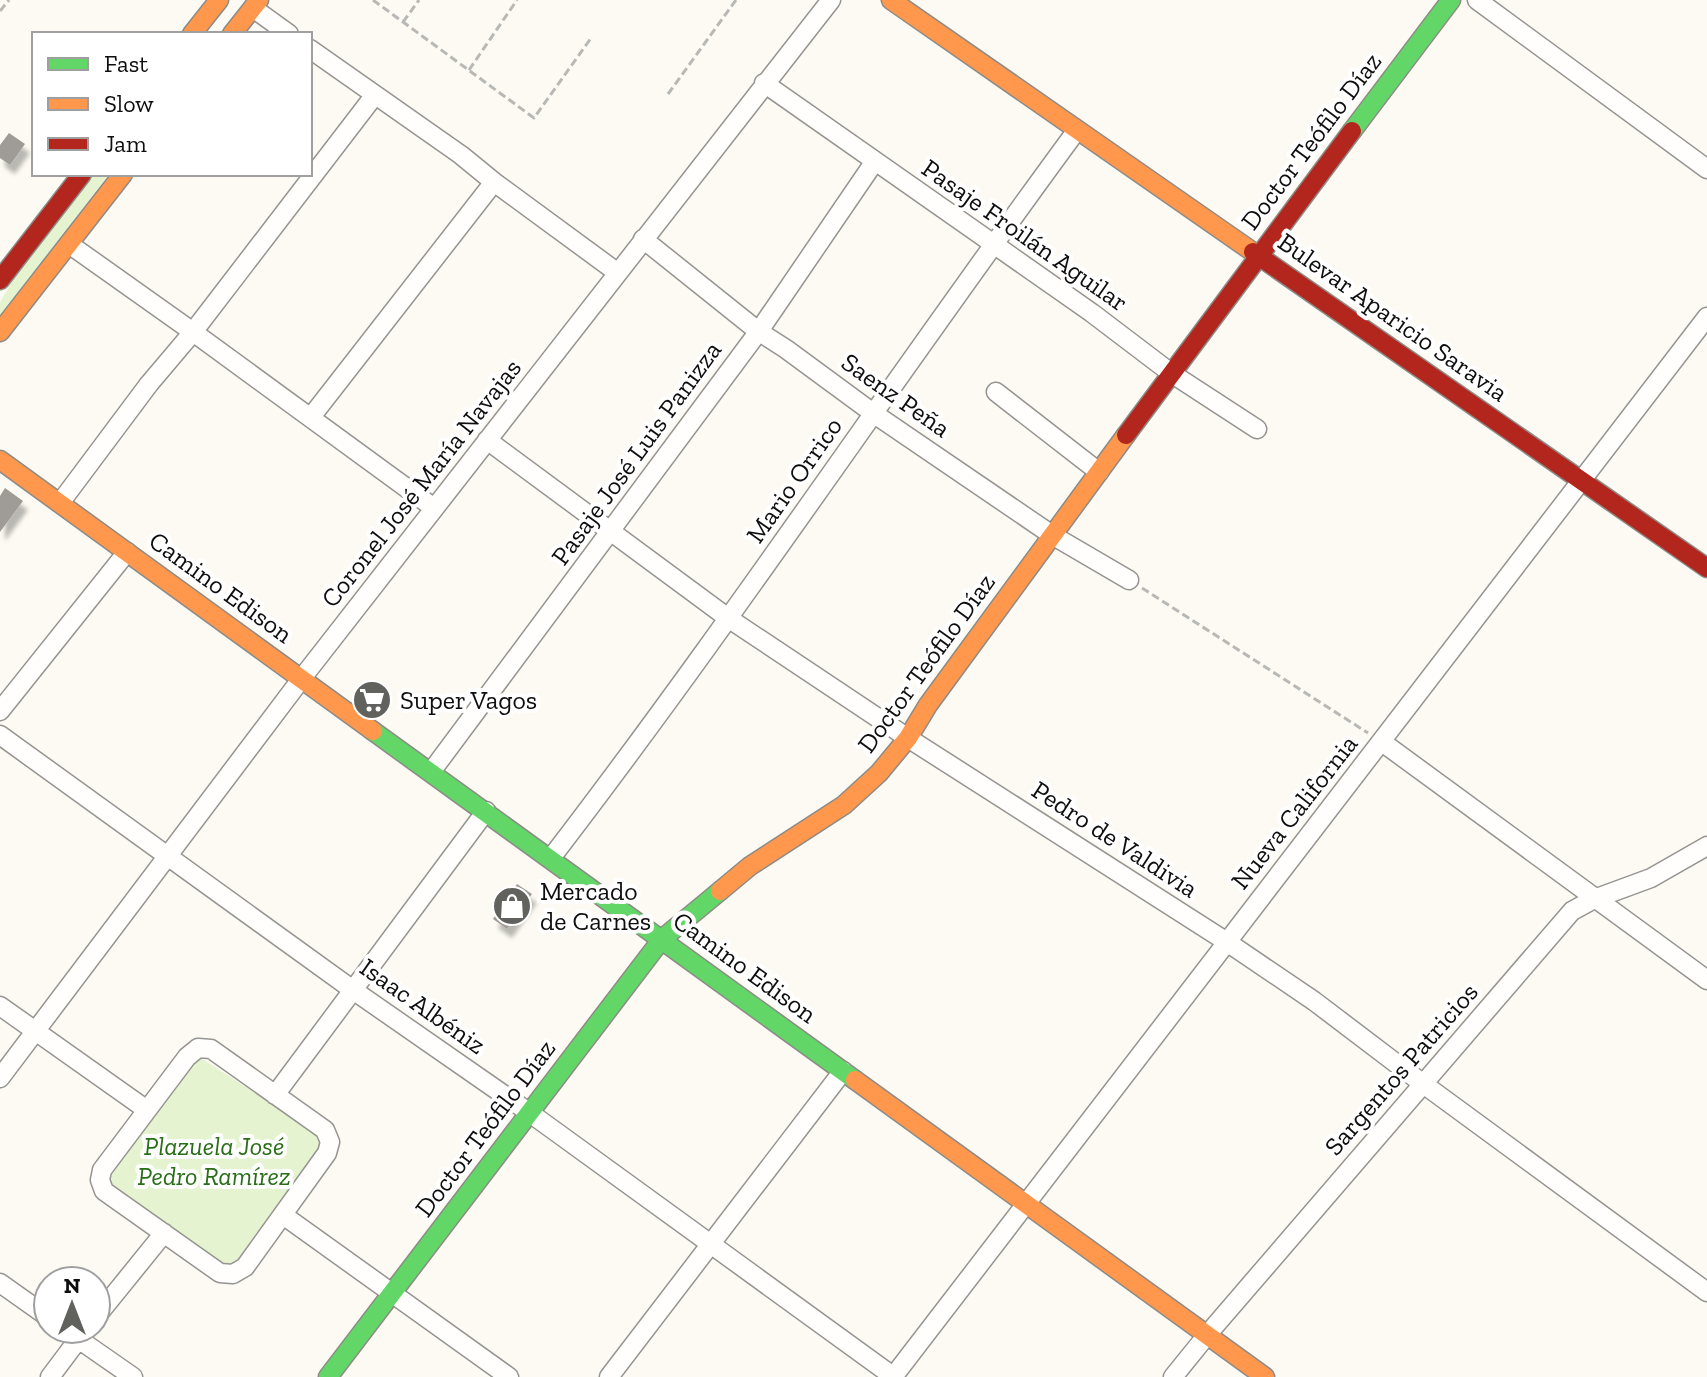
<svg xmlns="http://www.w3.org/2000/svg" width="1707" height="1377" font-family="'Zilla Slab',serif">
	<defs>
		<filter id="shadow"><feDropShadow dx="5" dy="9" stdDeviation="2" flood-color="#0004"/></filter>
	</defs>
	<rect width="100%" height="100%" fill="#fcfaf2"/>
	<path fill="#e5f3d0" d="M 95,174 L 109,174 L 0,316 L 0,302 L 13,280 Z
		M 202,1059 L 320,1134 L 321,1145 L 240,1261 L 228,1268 L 110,1184 L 109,1173 L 189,1063 Z"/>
	<path fill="#9f9c98" filter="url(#shadow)" d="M 9,133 L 25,144 L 10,165 L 0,158 L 0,145 Z
		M 5,488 L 23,501 L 0,532 L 0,496 Z
		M 517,884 L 532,894 L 507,929 L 493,919 Z"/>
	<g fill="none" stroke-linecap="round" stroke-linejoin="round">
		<defs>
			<path id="street" d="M 1477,0 L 1707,169
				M 253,8 L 289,34
				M 310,49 L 461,155 L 494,182 L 618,273
				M 764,83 L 1092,313 L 1171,373 L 1257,429
				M 643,239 L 758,331 L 786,349 L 873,413 L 1052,535 L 1129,580
				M 69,244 L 193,332 L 434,508
				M 996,392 L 1099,472
				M 311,417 L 494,182
				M 487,440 L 728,618 L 908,738 L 1227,942 L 1314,1001 L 1422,1083 L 1707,1292
				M 60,503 L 149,384 L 193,332 L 374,96
				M 0,711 L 127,552
				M 0,735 L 353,990 L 530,1113 L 894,1377
				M 1382,742 L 1707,980
				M 431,772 L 759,331 L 875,161
				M 551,858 C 733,621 899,371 1077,130
				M 0,1006 L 147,1110
				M 198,1048 L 211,1049 L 325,1130 L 330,1142 L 327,1153 L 245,1267 L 233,1274 L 220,1273 L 104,1191 L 100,1180 L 102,1170 L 187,1057 Z
				M 0,1078 L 302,678 L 831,0
				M 275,1095 L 486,811
				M 283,1215 L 509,1377
				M 0,1283 L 48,1317
				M 96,1317 L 164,1233
				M 64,1329 L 133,1377
				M 50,1377 L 86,1329
				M 609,1377 L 843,1071
				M 893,1377 L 1707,317
				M 1173,1377 L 1207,1335 L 1572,911 L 1594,899 L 1651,878 L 1707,846"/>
			<path id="fast" d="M 1352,131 L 1451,0
				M 373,731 L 855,1080
				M 328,1377 L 662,939 L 720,891"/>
			<path id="slow" d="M 891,0 L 1253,252
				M 192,34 L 219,0
				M 232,34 L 259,0
				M 0,332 L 123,174
				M 0,460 L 373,731
				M 720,891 L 750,866 L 844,805 L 879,773 L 908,738 L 928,705 L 1126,435
				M 855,1080 L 1265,1377"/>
			<path id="jam" d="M 1253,252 L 1707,568
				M 0,280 L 82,174
				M 1126,435 L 1352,131"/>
		</defs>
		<use href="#street" stroke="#959491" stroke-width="21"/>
		<use href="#fast" stroke="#8c8b87" stroke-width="21"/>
		<use href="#slow" stroke="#8c8b87" stroke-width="21"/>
		<use href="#jam" stroke="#8c8b87" stroke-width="21"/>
		<path stroke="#b8b8b6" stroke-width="3" stroke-dasharray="8 4" stroke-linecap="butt" d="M 373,0 L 534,118 L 591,38
			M 0,11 L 9,0
			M 403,22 L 419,0
			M 469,70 L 517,0
			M 668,94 L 736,0
			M 1142,588 L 1368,733"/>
		<use href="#street" stroke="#fffefd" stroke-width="18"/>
		<use href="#fast" stroke="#63d668" stroke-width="18"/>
		<use href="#slow" stroke="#ff974d" stroke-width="18"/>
		<use href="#jam" stroke="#b3261e" stroke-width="18"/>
	</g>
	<defs>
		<symbol id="supermarket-disc" viewBox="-11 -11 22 22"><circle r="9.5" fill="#61615e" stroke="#fff"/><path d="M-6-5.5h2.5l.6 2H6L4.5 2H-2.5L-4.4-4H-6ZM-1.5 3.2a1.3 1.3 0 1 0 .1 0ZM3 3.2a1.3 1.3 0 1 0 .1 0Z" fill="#fff"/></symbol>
		<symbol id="shop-disc" viewBox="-11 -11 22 22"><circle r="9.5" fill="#61615e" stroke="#fff"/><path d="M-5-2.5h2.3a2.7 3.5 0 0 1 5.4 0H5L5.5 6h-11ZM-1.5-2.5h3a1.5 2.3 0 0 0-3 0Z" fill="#fff"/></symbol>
	</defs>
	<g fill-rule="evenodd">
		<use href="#supermarket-disc" x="350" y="678" width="44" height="44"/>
		<use href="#shop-disc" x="490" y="884" width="44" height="44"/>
	</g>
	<g text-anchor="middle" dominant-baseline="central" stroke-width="8" stroke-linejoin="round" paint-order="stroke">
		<g font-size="26" fill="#0e0e0e" stroke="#fff">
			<text transform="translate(1311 141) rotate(-53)">Doctor Teófilo Díaz</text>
			<text transform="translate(1025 235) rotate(35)">Pasaje Froilán Aguilar</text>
			<text transform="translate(1393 317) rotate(35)">Bulevar Aparicio Saravia</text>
			<text transform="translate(896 395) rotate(35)">Saenz Peña</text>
			<text transform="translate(636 453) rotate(-54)">Pasaje José Luis Panizza</text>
			<text transform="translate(794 480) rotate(-55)">Mario Orrico</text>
			<text transform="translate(421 483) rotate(-52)">Coronel José María Navajas</text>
			<text transform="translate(221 587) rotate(36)">Camino Edison</text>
			<text transform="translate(926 663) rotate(-54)">Doctor Teófilo Díaz</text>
			<text transform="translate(1294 812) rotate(-52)">Nueva California</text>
			<text transform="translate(1115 839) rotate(33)">Pedro de Valdivia</text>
			<text transform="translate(745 967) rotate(36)">Camino Edison</text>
			<text transform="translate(423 1006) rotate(35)">Isaac Albéniz</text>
			<text transform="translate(1401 1069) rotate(-49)">Sargentos Patricios</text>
			<text transform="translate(485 1128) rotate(-53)">Doctor Teófilo Díaz</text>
		</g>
		<g font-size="26" fill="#0e0e0e" stroke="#fff" text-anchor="start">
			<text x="400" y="700">Super Vagos</text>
			<text x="540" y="891">Mercado<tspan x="540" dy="30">de Carnes</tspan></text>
		</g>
		<g font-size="26" font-style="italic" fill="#296d17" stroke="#fff">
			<text x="214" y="1146">Plazuela José<tspan x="214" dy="30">Pedro Ramírez</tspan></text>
		</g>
	</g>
	<rect x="32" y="32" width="280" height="144" fill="#ffffff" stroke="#9f9f9f" stroke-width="2"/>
	<rect x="48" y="58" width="40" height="12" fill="#63d668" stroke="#9f9f9f" stroke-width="2"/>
	<text x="104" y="72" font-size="24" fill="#0e0e0e">Fast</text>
	<rect x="48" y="98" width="40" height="12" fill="#ff974d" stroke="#9f9f9f" stroke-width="2"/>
	<text x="104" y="112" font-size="24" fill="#0e0e0e">Slow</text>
	<rect x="48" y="138" width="40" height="12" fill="#b3261e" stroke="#9f9f9f" stroke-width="2"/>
	<text x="104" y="152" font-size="24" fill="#0e0e0e">Jam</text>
	<g transform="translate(72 1305)"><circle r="38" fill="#ffffff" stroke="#9f9f9f" stroke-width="2"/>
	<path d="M0-6L14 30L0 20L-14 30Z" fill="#61615e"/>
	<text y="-12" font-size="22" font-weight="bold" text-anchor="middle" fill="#0e0e0e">N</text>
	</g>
</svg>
